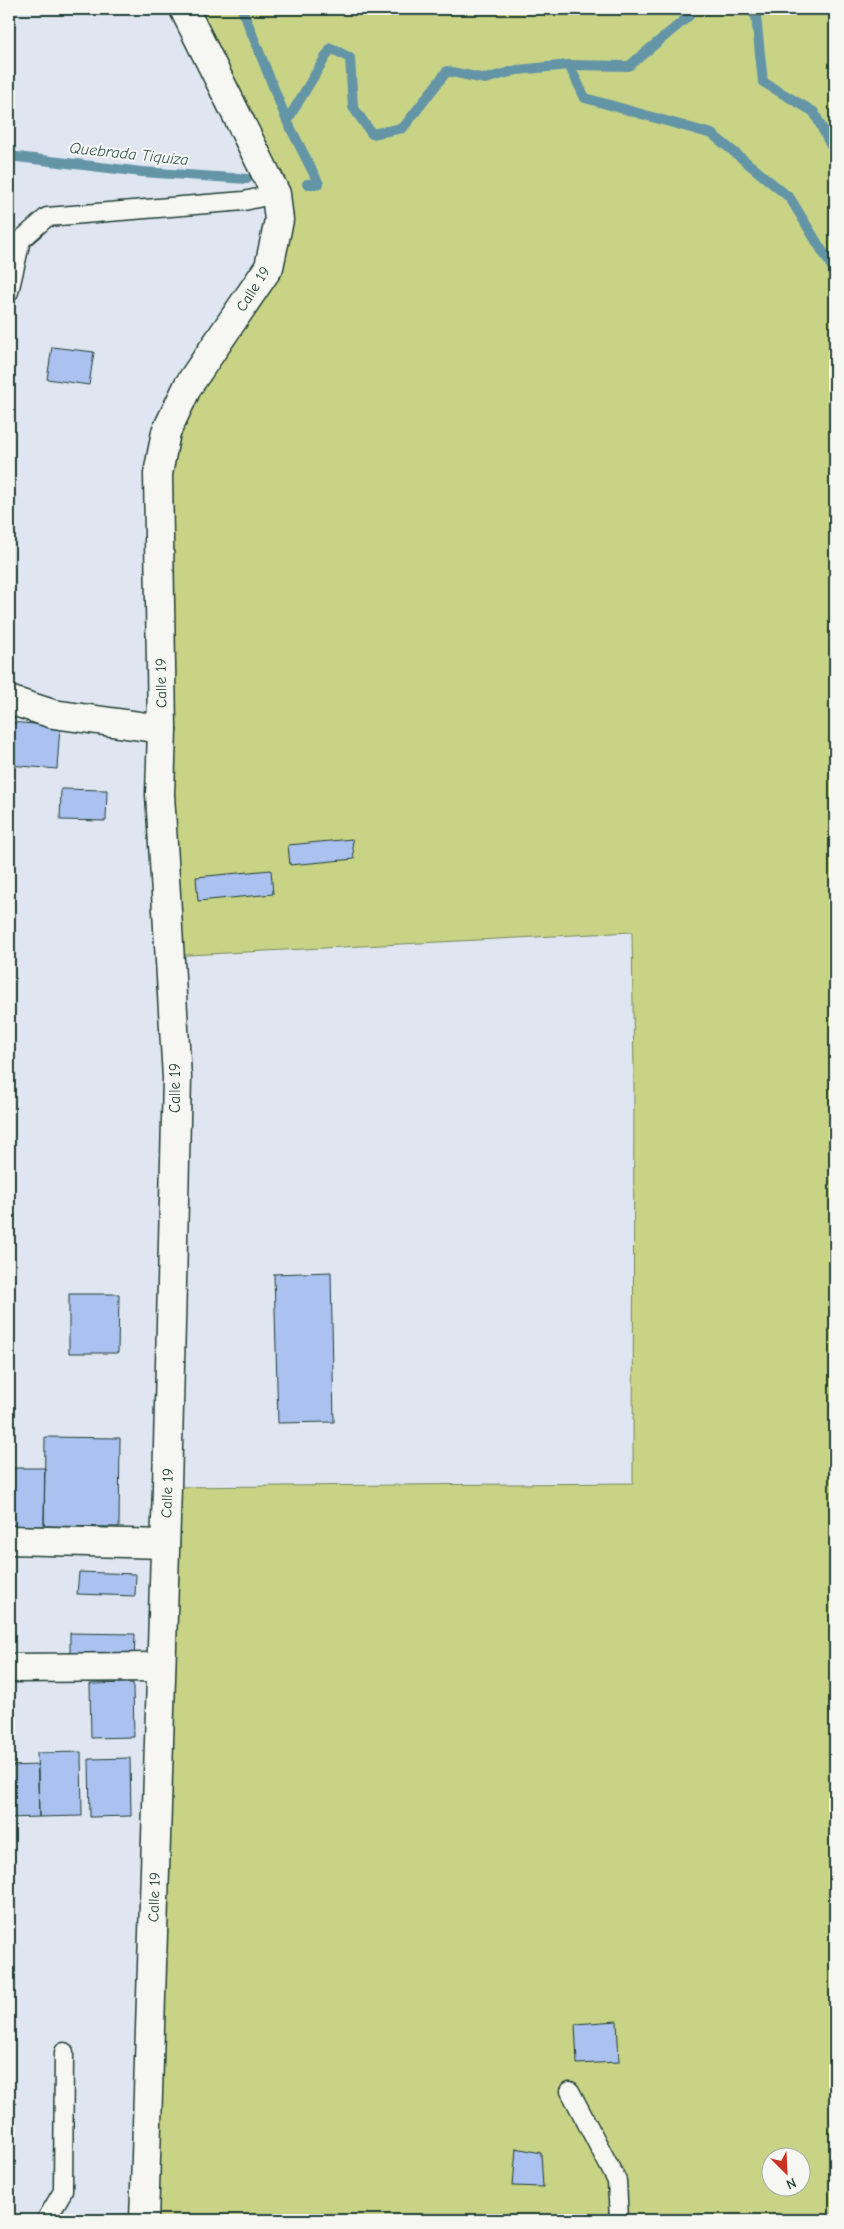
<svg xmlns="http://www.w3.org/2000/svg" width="844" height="2229" font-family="'Comic Neue',sans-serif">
	<rect width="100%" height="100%" fill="#e0e6f1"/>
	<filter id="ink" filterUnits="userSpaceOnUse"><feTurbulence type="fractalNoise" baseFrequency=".02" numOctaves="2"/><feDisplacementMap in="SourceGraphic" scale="10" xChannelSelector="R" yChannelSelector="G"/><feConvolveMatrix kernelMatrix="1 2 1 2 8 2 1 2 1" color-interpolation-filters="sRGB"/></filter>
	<g filter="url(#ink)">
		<path fill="#c8d386" stroke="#74885d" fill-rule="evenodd" d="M 184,9 L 835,9 L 835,2220 L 143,2220 L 167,1487 L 633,1483 L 634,1074 L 632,932 L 169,956 L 158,474 L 279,220 ZM 772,2156 L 802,2156 L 802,2186 L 772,2186 Z"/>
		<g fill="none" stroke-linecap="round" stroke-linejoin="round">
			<path stroke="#6495a7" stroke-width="10" d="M 242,9 L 287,121
				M 749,9 L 756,16 L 763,82 L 814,112 L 835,154
				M 569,65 L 585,98 L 712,134 L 790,198 L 835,272
				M 9,156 L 142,172 L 247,179
				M 307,184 L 319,184 L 287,121 L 331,48 L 350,58 L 353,107 L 372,134 L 403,128 L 447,71 L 485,79 L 517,70 L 569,65 L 629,66 L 689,16 L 689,9"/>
		</g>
		<path fill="#abc1ef" stroke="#1f3d34" d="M 52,347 L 94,352 L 89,385 L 47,379 Z
			M 9,722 L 60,726 L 57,769 L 9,765 Z
			M 61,789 L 107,790 L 106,821 L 60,820 Z
			M 352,839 L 354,859 L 290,865 L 288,845 Z
			M 271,870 L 273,894 L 198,901 L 196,877 Z
			M 331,1272 L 334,1422 L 278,1423 L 274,1274 Z
			M 69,1294 L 119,1294 L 118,1353 L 69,1353 Z
			M 45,1437 L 120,1438 L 119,1527 L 44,1526 Z
			M 9,1468 L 45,1468 L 44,1526 L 9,1526 Z
			M 79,1572 L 136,1574 L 135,1596 L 77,1594 Z
			M 9,1576 L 10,1576 L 9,1655 Z
			M 70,1633 L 135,1634 L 134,1661 L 70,1659 Z
			M 133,1683 L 134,1737 L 91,1738 L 90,1684 Z
			M 81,1752 L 82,1816 L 39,1817 L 37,1753 Z
			M 130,1758 L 131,1816 L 90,1817 L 89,1759 Z
			M 38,1765 L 39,1817 L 9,1818 L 9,1766 Z
			M 617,2021 L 619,2062 L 577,2064 L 575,2024 Z
			M 516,2148 L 541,2153 L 543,2187 L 513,2186 Z"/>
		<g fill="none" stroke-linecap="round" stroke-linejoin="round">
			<defs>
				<path id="lane" d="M 9,292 L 21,240 L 47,217 L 244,201 L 276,194
					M 570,2091 L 617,2181 L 619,2220
					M 46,2220 L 63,2191 L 64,2052"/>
				<path id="street" d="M 9,700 L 53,714 L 162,729
					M 9,1540 L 165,1544
					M 9,1668 L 161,1667"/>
				<path id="secondary" d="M 144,2220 L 167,1487 L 177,1078 L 160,794 L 162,729 L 158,474 L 166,432 L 188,386 L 269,267 L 279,220 L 276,194 L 184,9"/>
			</defs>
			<use href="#lane" stroke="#1f3d34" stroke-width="21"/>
			<use href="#street" stroke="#1f3d34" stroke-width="31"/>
			<use href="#secondary" stroke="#1f3d34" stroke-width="31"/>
			<use href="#lane" stroke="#f6f6f2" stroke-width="18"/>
			<use href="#street" stroke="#f6f6f2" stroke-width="28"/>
			<use href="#secondary" stroke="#f6f6f2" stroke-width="28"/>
		</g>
	</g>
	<g text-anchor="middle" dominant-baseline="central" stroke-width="4" stroke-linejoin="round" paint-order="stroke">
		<g font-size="15" fill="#1f3d34" stroke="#f6f6f2">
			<text transform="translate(253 289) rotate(-58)">Calle 19</text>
			<text transform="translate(161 683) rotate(-91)">Calle 19</text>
			<text transform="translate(175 1088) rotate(-90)">Calle 19</text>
			<text transform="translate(167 1493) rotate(-88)">Calle 19</text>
			<text transform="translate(154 1897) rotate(-88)">Calle 19</text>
		</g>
		<g font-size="16" font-style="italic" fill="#365a5a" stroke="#f6f6f2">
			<text transform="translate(129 154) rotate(6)">Quebrada Tiquiza</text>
		</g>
	</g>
	<rect width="844" height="2229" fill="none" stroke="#f6f6f2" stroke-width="30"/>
	<rect x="15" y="15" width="814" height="2199" fill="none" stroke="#1f3d34" stroke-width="2" filter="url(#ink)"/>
	<g transform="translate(786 2172) rotate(156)"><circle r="24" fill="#f6f6f2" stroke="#a0aca6"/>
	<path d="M0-4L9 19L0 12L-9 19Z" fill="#c8321e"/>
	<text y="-8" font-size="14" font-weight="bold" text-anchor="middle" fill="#1f3d34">N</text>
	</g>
</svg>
